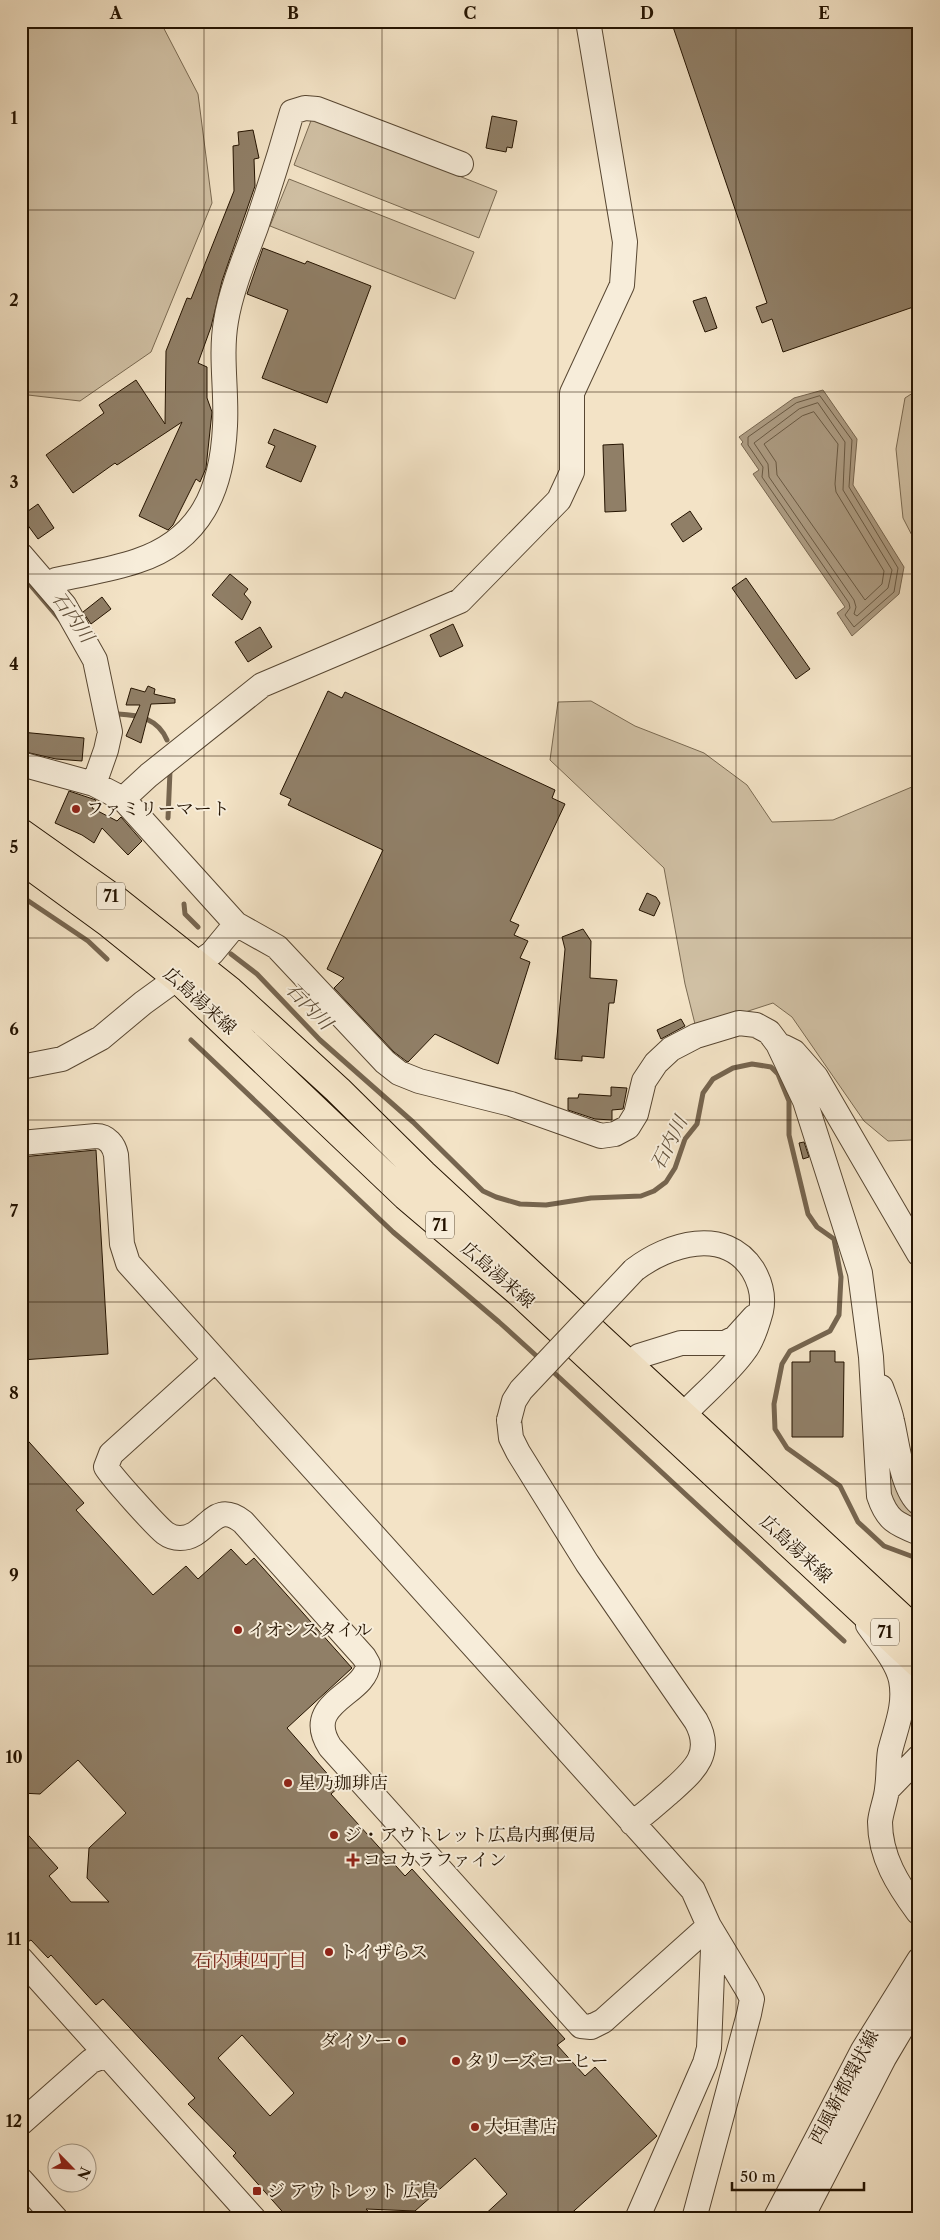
<svg xmlns="http://www.w3.org/2000/svg" width="940" height="2240" font-family="'Libre Caslon Text','Noto Serif JP',serif">
	<rect width="100%" height="100%" fill="#f3e3c6"/>
	<filter id="stains"><feTurbulence type="fractalNoise" baseFrequency=".004" numOctaves="4"/><feColorMatrix values="0 0 0 0 .2 0 0 0 0 .09 0 0 0 0 .02 0 0 0 .5 -.17"/></filter>
	<radialGradient id="worn" r=".72"><stop offset=".6" stop-color="#630" stop-opacity="0"/><stop offset="1" stop-color="#630" stop-opacity=".3"/></radialGradient>
	<path fill="#d0c0a4" stroke="#7a6a52" d="M 21,21 L 160,21 L 198,94 L 212,203 L 151,352 L 80,401 L 28,395 L 21,387 Z
		M 312,118 L 497,191 L 479,238 L 294,165 Z
		M 289,179 L 474,252 L 455,299 L 270,226 Z
		M 919,389 L 919,549 L 903,518 L 896,449 L 905,398 Z
		M 591,701 L 635,726 L 704,753 L 747,785 L 772,822 L 833,820 L 919,784 L 919,1128 L 911,1140 L 888,1141 L 864,1121 L 792,1017 L 773,1003 L 696,1028 L 685,984 L 664,868 L 550,760 L 558,702 Z
		M 891,1455 L 919,1511 L 919,1527 L 894,1511 L 886,1467 Z"/>
	<path fill="#ad9c83" stroke="#76654f" d="M 823,390 L 857,439 L 853,485 L 904,567 L 899,594 L 852,636 L 837,613 L 845,607 L 753,474 L 759,470 L 741,444 L 743,442 L 739,437 L 794,398 Z"/>
	<g fill="none" stroke-linecap="round" stroke-linejoin="round">
		<path stroke="#685842" stroke-width="1" d="M 820,396 L 852,440 L 849,487 L 898,568 L 894,592 L 854,627 L 845,615 L 850,608 L 849,603 L 762,477 L 763,467 L 748,445 L 748,437 L 796,403 Z
			M 818,403 L 845,442 L 843,490 L 892,570 L 888,588 L 857,616 L 854,614 L 856,607 L 854,600 L 769,477 L 768,464 L 754,443 L 799,409 Z
			M 814,412 L 838,444 L 835,484 L 836,492 L 884,571 L 882,584 L 865,600 L 777,475 L 776,462 L 764,444 L 802,416 Z"/>
		<path stroke="#76654f" stroke-width="5" d="M 21,574 L 61,621
			M 118,714 C 140,715 158,719 167,740
			M 168,818 L 170,771
			M 21,896 L 88,941 L 107,959
			M 184,904 L 185,914 L 198,927
			M 231,954 L 257,974 L 320,1040 L 413,1122 L 483,1191 L 496,1197 L 520,1204 L 546,1205 L 591,1198 L 641,1196 L 654,1191 L 666,1182 L 675,1168 L 685,1139 L 697,1124 L 703,1093 L 713,1079 L 733,1068 L 752,1064 L 771,1067 L 778,1074 L 789,1101 L 789,1135 L 808,1214 L 817,1227 L 834,1239 L 841,1277 L 839,1315 L 830,1331 L 790,1351 L 782,1364 L 774,1404 L 775,1429 L 787,1448 L 840,1486 L 858,1522 L 884,1546 L 919,1559
			M 191,1040 L 393,1232 L 499,1322 L 541,1360
			M 549,1368 L 844,1641"/>
	</g>
	<path fill="#907f67" stroke="#241300" fill-rule="evenodd" d="M 671,21 L 919,21 L 919,305 L 783,352 L 772,319 L 762,323 L 756,307 L 767,303 Z
		M 492,116 L 517,121 L 512,148 L 507,147 L 506,152 L 486,148 Z
		M 253,130 L 259,158 L 254,159 L 255,186 L 222,281 L 211,327 L 198,363 L 207,367 L 207,398 L 212,412 L 206,468 L 200,482 L 196,479 L 173,525 L 168,530 L 139,516 L 182,422 L 117,465 L 115,463 L 73,493 L 46,455 L 104,413 L 99,405 L 136,380 L 165,424 L 166,351 L 187,298 L 191,299 L 234,191 L 233,146 L 239,145 L 238,132 Z
		M 263,248 L 305,264 L 307,261 L 371,286 L 327,403 L 262,378 L 288,310 L 247,294 Z
		M 706,297 L 717,328 L 705,332 L 693,301 Z
		M 274,429 L 316,446 L 301,482 L 266,467 L 275,446 L 268,443 Z
		M 623,444 L 626,511 L 605,512 L 603,445 Z
		M 38,504 L 54,528 L 38,539 L 21,516 Z
		M 690,511 L 702,529 L 683,542 L 671,524 Z
		M 230,574 L 248,589 L 244,594 L 251,602 L 242,620 L 212,595 Z
		M 746,578 L 810,669 L 796,679 L 732,588 Z
		M 102,597 L 111,609 L 91,624 L 83,612 Z
		M 453,624 L 463,646 L 440,657 L 430,635 Z
		M 260,627 L 272,647 L 248,662 L 235,642 Z
		M 148,686 L 155,689 L 154,694 L 175,699 L 175,703 L 151,704 L 141,743 L 126,736 L 140,705 L 126,705 L 131,688 L 145,692 Z
		M 328,691 L 342,698 L 345,692 L 555,790 L 552,798 L 565,804 L 510,921 L 519,925 L 514,935 L 528,941 L 520,958 L 530,962 L 498,1064 L 435,1034 L 408,1062 L 406,1061 L 394,1052 L 334,988 L 344,978 L 327,969 L 383,850 L 288,805 L 291,799 L 280,794 Z
		M 21,732 L 84,738 L 82,761 L 56,759 L 21,751 Z
		M 69,791 L 96,800 L 92,808 L 117,821 L 121,817 L 142,841 L 128,855 L 102,828 L 94,843 L 82,835 L 55,823 Z
		M 647,893 L 656,897 L 660,903 L 654,916 L 639,910 Z
		M 583,929 L 591,941 L 590,978 L 617,980 L 614,1003 L 609,1003 L 604,1058 L 582,1056 L 582,1061 L 555,1059 L 565,949 L 562,937 Z
		M 681,1019 L 685,1026 L 661,1039 L 657,1030 Z
		M 611,1087 L 627,1088 L 623,1109 L 612,1110 L 612,1120 L 595,1119 L 568,1110 L 568,1098 L 578,1098 L 579,1094 L 611,1096 Z
		M 804,1142 L 809,1157 L 803,1159 L 799,1143 Z
		M 96,1150 L 108,1354 L 21,1360 L 21,1157 Z
		M 810,1351 L 835,1351 L 835,1362 L 844,1362 L 843,1437 L 792,1437 L 792,1362 L 810,1362 Z
		M 21,1433 L 84,1503 L 76,1510 L 153,1595 L 186,1566 L 198,1579 L 231,1549 L 246,1565 L 254,1558 L 352,1668 L 287,1728 L 339,1787 L 331,1794 L 405,1876 L 412,1869 L 565,2039 L 557,2045 L 585,2076 L 595,2067 L 657,2136 L 565,2219 L 480,2219 L 507,2194 L 475,2158 L 415,2211 L 366,2209 L 375,2219 L 289,2219 L 233,2156 L 236,2153 L 188,2104 L 195,2098 L 103,1999 L 96,2005 L 51,1955 L 48,1958 L 31,1940 L 21,1946 L 21,1827 L 58,1868 L 49,1876 L 71,1902 L 109,1902 L 87,1878 L 89,1848 L 126,1813 L 78,1760 L 40,1794 L 21,1793 ZM 242,2035 L 294,2093 L 270,2116 L 218,2058 Z"/>
	<g fill="none" stroke-linecap="round" stroke-linejoin="round">
		<defs>
			<path id="minor" d="M 21,555 L 64,605 L 95,660 L 110,732 L 106,750 L 94,784
				M 47,585 L 56,580 C 82,574 111,570 137,561 C 201,540 222,490 225,426 C 227,391 220,356 226,321 C 231,290 245,257 256,227 C 269,189 281,151 292,112 L 305,108 L 317,109 L 461,164
				M 21,764 L 94,784 L 123,799 L 236,924 L 277,947 L 385,1062 L 399,1073 L 419,1081 L 511,1104 L 601,1136 L 615,1134 L 628,1127 L 636,1114 L 644,1081 L 656,1063 L 671,1049 L 696,1036 L 739,1023 L 756,1025 L 769,1032 L 778,1044 L 805,1101 L 860,1273 L 871,1357 L 879,1496 C 887,1520 896,1524 919,1533
				M 123,799 L 149,775 L 262,685 L 460,601 L 559,500 L 572,472 L 572,393 L 622,285 L 625,242 L 588,21
				M 784,1047 L 794,1052 L 816,1077 L 919,1254
				M 21,1067 L 62,1059 L 101,1038 L 143,1003 L 212,953 L 236,924
				M 21,1143 L 96,1136 C 107,1136 114,1145 116,1155 L 122,1244 L 128,1263 L 660,1853 L 693,1890 L 709,1926 L 713,1949 L 709,2048 L 705,2063 L 637,2219
				M 634,1270 C 668,1244 725,1226 753,1270 C 760,1282 764,1297 761,1311 C 758,1322 752,1341 745,1350 C 732,1369 709,1389 692,1406
				M 639,1356 L 681,1343 L 725,1343 L 735,1338 L 754,1317
				M 215,1360 L 111,1454 L 106,1467 C 111,1476 156,1526 165,1533 C 169,1536 174,1538 180,1538 C 208,1538 212,1498 243,1522 L 364,1657 L 368,1664 C 366,1695 301,1702 330,1747 L 581,2026 L 591,2027 L 603,2021 L 709,1926 L 747,1989 L 752,1999 L 749,2014 L 694,2219
				M 881,1387 C 885,1398 890,1410 892,1421 C 897,1442 902,1489 919,1503
				M 509,1420 L 511,1438 L 518,1452 L 587,1563 L 696,1721 C 715,1755 692,1772 669,1793 C 657,1803 646,1814 632,1823
				M 868,1625 C 879,1641 897,1661 901,1680 C 906,1705 896,1727 890,1751 C 888,1763 889,1776 887,1789 C 886,1800 881,1811 880,1822 C 880,1857 898,1885 918,1912
				M 887,1790 L 919,1757
				M 21,1959 L 254,2219
				M 21,2123 L 91,2061 L 107,2055
				M 21,2180 L 56,2219
				M 775,2219 L 863,2050 L 919,1960
				M 801,2219 L 884,2058 L 919,1999"/>
			<path id="major" d="M 21,833 L 117,901 L 230,991 L 338,1090 L 423,1174 L 919,1634
				M 21,859 L 110,924 L 177,978 L 406,1196 L 520,1293 L 919,1664"/>
		</defs>
		<use href="#minor" stroke="#584732" stroke-width="26"/>
		<use href="#major" stroke="#241300" stroke-width="30"/>
		<use href="#minor" stroke="#f7edda" stroke-width="24"/>
		<use href="#major" stroke="#f3e3c6" stroke-width="28"/>
		<defs>
			<path id="minor-bridge" d="M 509,1420 L 514,1401 L 521,1390 L 634,1270"/>
		</defs>
		<use href="#minor-bridge" stroke="#584732" stroke-width="26" stroke-linecap="butt"/>
		<use href="#minor-bridge" stroke="#f7edda" stroke-width="24"/>
	</g>
	<path fill="none" stroke="#241300" stroke-width="1" stroke-opacity="0.55" d="M 204,21 L 204,2219M 382,21 L 382,2219M 558,21 L 558,2219M 736,21 L 736,2219M 21,210 L 919,210M 21,392 L 919,392M 21,574 L 919,574M 21,756 L 919,756M 21,938 L 919,938M 21,1120 L 919,1120M 21,1302 L 919,1302M 21,1484 L 919,1484M 21,1666 L 919,1666M 21,1848 L 919,1848M 21,2030 L 919,2030"/>
	<g fill="#8f2418" stroke="#f7edda" stroke-width="2">
		<circle cx="76" cy="809" r="5"/>
		<circle cx="238" cy="1630" r="5"/>
		<circle cx="288" cy="1783" r="5"/>
		<circle cx="334" cy="1835" r="5"/>
		<path d="M350.5 1852.5h5v5h5v5h-5v5h-5v-5h-5v-5h5z"/>
		<circle cx="329" cy="1952" r="5"/>
		<circle cx="402" cy="2041" r="5"/>
		<circle cx="456" cy="2061" r="5"/>
		<circle cx="475" cy="2127" r="5"/>
		<rect x="252" y="2186" width="10" height="10" rx="2.5"/>
	</g>
	<g text-anchor="middle" dominant-baseline="central" stroke-width="4" stroke-linejoin="round" paint-order="stroke">
		<g fill="#f7edda" stroke="#635441" stroke-width="1">
			<rect x="97" y="882.5" width="28" height="27" rx="4"/>
			<rect x="426" y="1211.5" width="28" height="27" rx="4"/>
			<rect x="871" y="1618.5" width="28" height="27" rx="4"/>
		</g>
		<g font-size="16" font-weight="bold" fill="#241300">
			<text x="111" y="896">71</text>
			<text x="440" y="1225">71</text>
			<text x="885" y="1632">71</text>
		</g>
		<g font-size="18" fill="#241300" stroke="#f7edda" text-anchor="start">
			<text x="86" y="809">ファミリーマート</text>
			<text x="248" y="1630">イオンスタイル</text>
			<text x="298" y="1783">星乃珈琲店</text>
			<text x="344" y="1835">ジ・アウトレット広島内郵便局</text>
			<text x="363" y="1860">ココカラファイン</text>
			<text x="339" y="1952">トイザらス</text>
			<text x="392" y="2041" text-anchor="end">ダイソー</text>
			<text x="466" y="2061">タリーズコーヒー</text>
			<text x="485" y="2127">大垣書店</text>
			<text x="267" y="2191">ジ アウトレット 広島</text>
		</g>
		<g font-size="18" fill="#241300" stroke="#f7edda">
			<text transform="translate(200 1001) rotate(42)">広島湯来線</text>
			<text transform="translate(498 1275) rotate(41)">広島湯来線</text>
			<text transform="translate(796 1549) rotate(43)">広島湯来線</text>
			<text transform="translate(844 2087) rotate(-62)">西風新都環状線</text>
		</g>
		<g font-size="19" font-style="italic" fill="#62513b" stroke="#f7edda">
			<text transform="translate(73 617) rotate(55)">石内川</text>
			<text transform="translate(309 1006) rotate(46)">石内川</text>
			<text transform="translate(669 1143) rotate(-63)">石内川</text>
		</g>
		<g font-size="19" fill="#7a1f14" stroke="#f7edda">
			<text x="250" y="1960">石内東四丁目</text>
		</g>
	</g>
	<rect width="940" height="2240" fill="none" stroke="#f3e3c6" stroke-width="55"/>
	<g transform="translate(72 2168) rotate(114)"><circle r="24" fill="#f7edda" stroke="#a39683"/>
	<path d="M0-4L9 19L0 12L-9 19Z" fill="#8f2418"/>
	<text y="-8" font-size="14" font-weight="bold" text-anchor="middle" fill="#241300">N</text>
	</g>
	<path d="M732 2182v8h132v-8" fill="none" stroke="#241300" stroke-width="2.5"/>
	<text x="740" y="2182" font-size="15" fill="#241300" stroke="#f7edda" stroke-width="4" paint-order="stroke">50 m</text>
	<rect x="28" y="28" width="884" height="2184" fill="none" stroke="#241300" stroke-width="2"/>
	<g font-size="16" text-anchor="middle" font-weight="bold" fill="#241300">
		<text x="116" y="19">A</text>
		<text x="293" y="19">B</text>
		<text x="470" y="19">C</text>
		<text x="647" y="19">D</text>
		<text x="824" y="19">E</text>
		<text x="14" y="124">1</text>
		<text x="14" y="306">2</text>
		<text x="14" y="488">3</text>
		<text x="14" y="670">4</text>
		<text x="14" y="853">5</text>
		<text x="14" y="1035">6</text>
		<text x="14" y="1217">7</text>
		<text x="14" y="1399">8</text>
		<text x="14" y="1581">9</text>
		<text x="14" y="1763">10</text>
		<text x="14" y="1945">11</text>
		<text x="14" y="2127">12</text>
	</g>
	<rect width="100%" height="100%" filter="url(#stains)"/>
	<rect width="100%" height="100%" fill="url(#worn)"/>
</svg>
